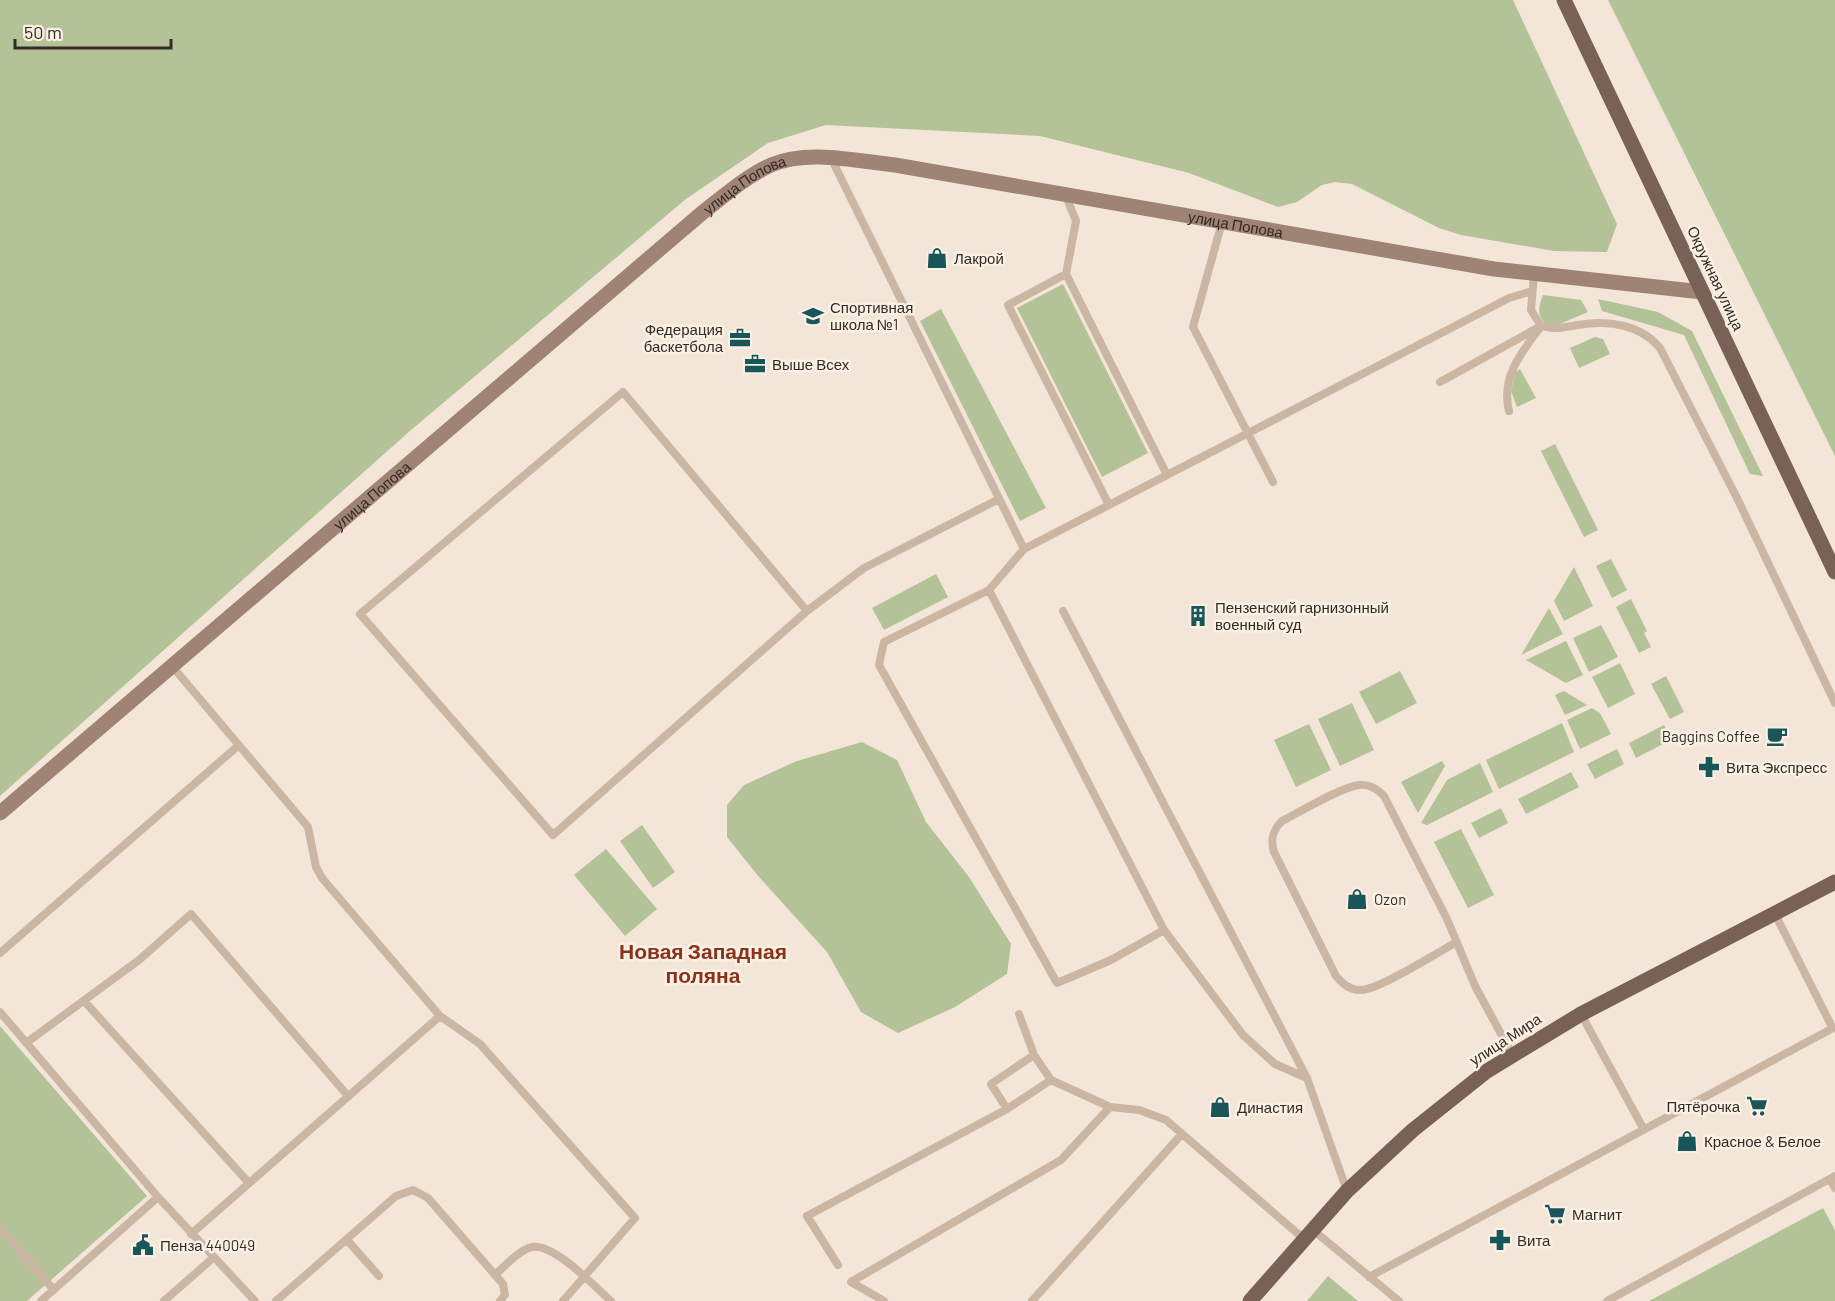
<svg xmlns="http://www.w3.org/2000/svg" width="1835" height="1301" font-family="Barlow,sans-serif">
	<rect width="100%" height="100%" fill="#f3e6d8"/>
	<path fill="#b4c297" d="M 0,0 L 1513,0 L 1617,224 L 1607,252 L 1554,251 L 1461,235 L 1439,228 L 1352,184 L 1335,182 L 1322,185 L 1297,202 L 1278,207 L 1189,173 L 1040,136 L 826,125 L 768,143 L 686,199 L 411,430 L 0,796 Z
		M 1608,0 L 1835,0 L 1835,456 Z
		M 1063,284 L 1148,453 L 1102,477 L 1017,308 Z
		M 1543,295 L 1581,300 L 1588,312 L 1560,324 L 1546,324 C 1536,315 1539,305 1543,295 Z
		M 1598,299 L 1658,312 L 1692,331 L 1763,476 L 1750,474 L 1684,335 L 1602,311 Z
		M 941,309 L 1046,508 L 1020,521 L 920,321 Z
		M 1595,337 L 1603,339 L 1610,354 L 1579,368 L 1570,348 Z
		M 1520,369 L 1536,398 L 1517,407 L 1511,391 L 1515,373 Z
		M 1555,444 L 1598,530 L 1584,537 L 1541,451 Z
		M 1611,559 L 1627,590 L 1612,598 L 1596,566 Z
		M 1574,567 L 1593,606 L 1564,621 L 1554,601 Z
		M 936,574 L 948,597 L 884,630 L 872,608 Z
		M 1631,599 L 1647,631 L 1644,633 L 1651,647 L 1639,653 L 1616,607 Z
		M 1549,608 L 1563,634 L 1521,655 Z
		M 1601,625 L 1618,657 L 1589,672 L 1573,638 Z
		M 1566,641 L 1583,675 L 1566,683 L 1526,660 Z
		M 1620,663 L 1635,694 L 1608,708 L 1592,677 Z
		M 1400,671 L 1417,703 L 1376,724 L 1359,692 Z
		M 1666,676 L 1684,712 L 1670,719 L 1651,684 Z
		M 1564,691 L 1587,705 L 1565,715 L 1555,695 Z
		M 1352,703 L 1374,750 L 1340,766 L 1318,719 Z
		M 1592,708 L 1600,713 L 1611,734 L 1580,749 L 1567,720 Z
		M 1562,723 L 1574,752 L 1499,789 L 1486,760 Z
		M 1309,724 L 1331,770 L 1296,787 L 1274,740 Z
		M 1664,725 L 1671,740 L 1636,758 L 1629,743 Z
		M 862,742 L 897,760 L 926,822 L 969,877 L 1011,944 L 1007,974 L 955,1007 L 898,1033 L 861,1012 L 827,952 L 759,877 L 727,837 L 727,805 L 744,785 L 797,761 Z
		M 1617,749 L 1624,764 L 1595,779 L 1587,764 Z
		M 1442,761 L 1445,766 L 1418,813 L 1401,782 Z
		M 1480,763 L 1493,792 L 1427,825 L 1421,823 L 1447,780 Z
		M 1571,772 L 1579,787 L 1526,814 L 1518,799 Z
		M 1501,808 L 1508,823 L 1479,838 L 1471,823 Z
		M 642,825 L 675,872 L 653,888 L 620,841 Z
		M 1461,829 L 1494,895 L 1468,908 L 1434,842 Z
		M 606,849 L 657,909 L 625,936 L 574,875 Z
		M 0,1026 L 147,1196 L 27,1301 L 0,1301 Z
		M 1823,1208 L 1835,1230 L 1835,1301 L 1649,1301 Z
		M 1328,1276 L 1358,1301 L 1307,1301 Z"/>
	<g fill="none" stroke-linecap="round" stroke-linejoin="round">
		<path stroke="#cbb5a3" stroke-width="8" d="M 831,158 L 1024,549
			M 1065,194 L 1076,221 L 1066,274 L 1008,305 L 1109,505
			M 1222,222 L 1193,327 L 1273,482
			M 1066,274 L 1167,475
			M 1534,275 L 1531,310 L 1541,326 C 1554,330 1566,327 1578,325 C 1608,320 1640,324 1660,348 L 1737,498 L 1835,703
			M 1440,382 L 1541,326
			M 1509,411 C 1501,378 1520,354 1539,329
			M 989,590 L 1164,930 L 1243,1035 L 1275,1064 L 1307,1078
			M 807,611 L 623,392 L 360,614 L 553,835 L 807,611 L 864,568 L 999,499
			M 1063,611 L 1307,1078 L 1347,1191
			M 172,666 L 308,827 L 316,867 L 322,878 L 440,1016 L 480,1044 L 635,1218 L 563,1301
			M 1774,912 L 1832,1027
			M 1164,930 L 1111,960 L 1057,983 L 879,665 L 884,642 L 989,590 L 1024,549 L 1509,298 L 1532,291
			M 1457,942 C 1438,952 1377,991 1360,990 C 1349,990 1342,983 1336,976 L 1274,852 C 1270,839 1273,830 1282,821 C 1300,812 1341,787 1359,785 C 1370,784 1377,789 1384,796 L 1447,919 L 1475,986 L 1512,1054
			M 0,953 L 239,745
			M 85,1002 L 249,1183
			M 0,1012 L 158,1197 L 255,1301
			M 1019,1014 L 1034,1055
			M 1581,1014 L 1643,1128
			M 26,1043 L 139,960 L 191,914 L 348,1096
			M 1007,1109 L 991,1084 L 1034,1055 L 1051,1080
			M 1830,1179 L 1835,1188
			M 0,1228 L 54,1290
			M 1313,1230 L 1399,1301
			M 191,1234 L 440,1016
			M 347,1240 L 379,1276
			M 838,1265 L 807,1216 L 1007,1109 L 1051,1080 L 1110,1107 L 1139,1110 L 1166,1120 L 1304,1239
			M 495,1275 C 505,1266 519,1250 532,1247 C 554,1243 595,1287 611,1301
			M 1369,1277 L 1835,1027
			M 851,1282 L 1061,1160 L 1110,1107
			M 851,1282 L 884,1301
			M 41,1301 L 158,1197
			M 164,1301 L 213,1258
			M 276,1301 L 396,1196 L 413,1190 L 428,1198 L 503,1284 L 505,1295 L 500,1301
			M 1032,1301 L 1181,1135
			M 1607,1301 L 1835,1176"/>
		<path stroke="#9f8374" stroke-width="15" id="s1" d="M 0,813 L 702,213 C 724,196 745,177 771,165 C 807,149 857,161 895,165 L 1494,269 L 1702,292"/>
		<path stroke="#796156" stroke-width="15" d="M 1564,0 L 1835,572
			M 1250,1301 L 1347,1191 L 1413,1130 L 1487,1071 L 1581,1014 L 1835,882"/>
	</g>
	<defs>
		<symbol id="shop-bare" viewBox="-9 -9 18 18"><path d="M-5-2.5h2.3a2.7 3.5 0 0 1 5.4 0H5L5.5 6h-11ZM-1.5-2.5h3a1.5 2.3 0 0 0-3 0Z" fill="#19565a" stroke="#faf0e4" stroke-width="2.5" paint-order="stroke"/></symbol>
		<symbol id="school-bare" viewBox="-9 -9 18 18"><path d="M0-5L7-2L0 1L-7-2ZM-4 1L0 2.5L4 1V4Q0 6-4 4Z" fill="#19565a" stroke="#faf0e4" stroke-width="2.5" paint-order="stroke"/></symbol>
		<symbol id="office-bare" viewBox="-9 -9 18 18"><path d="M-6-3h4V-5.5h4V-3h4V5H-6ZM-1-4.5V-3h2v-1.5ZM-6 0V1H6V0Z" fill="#19565a" stroke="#faf0e4" stroke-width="2.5" paint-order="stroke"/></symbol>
		<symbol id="building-bare" viewBox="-9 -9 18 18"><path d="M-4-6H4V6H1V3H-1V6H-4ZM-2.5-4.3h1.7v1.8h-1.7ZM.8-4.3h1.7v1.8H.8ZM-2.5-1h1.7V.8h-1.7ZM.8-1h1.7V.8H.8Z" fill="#19565a" stroke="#faf0e4" stroke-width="2.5" paint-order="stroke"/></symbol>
		<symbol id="cafe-bare" viewBox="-9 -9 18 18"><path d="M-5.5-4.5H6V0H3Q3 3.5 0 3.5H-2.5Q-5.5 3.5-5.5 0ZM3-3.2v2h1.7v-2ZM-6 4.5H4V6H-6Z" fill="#19565a" stroke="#faf0e4" stroke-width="2.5" paint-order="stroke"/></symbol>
		<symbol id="pharmacy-bare" viewBox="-9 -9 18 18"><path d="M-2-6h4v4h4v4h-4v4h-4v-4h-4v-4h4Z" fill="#19565a" stroke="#faf0e4" stroke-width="2.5" paint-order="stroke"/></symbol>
		<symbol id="supermarket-bare" viewBox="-9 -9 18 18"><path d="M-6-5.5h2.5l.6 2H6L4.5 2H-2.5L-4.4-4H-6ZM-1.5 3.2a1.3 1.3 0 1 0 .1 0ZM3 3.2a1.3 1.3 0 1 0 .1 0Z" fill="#19565a" stroke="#faf0e4" stroke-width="2.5" paint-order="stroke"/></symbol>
		<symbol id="civic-bare" viewBox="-9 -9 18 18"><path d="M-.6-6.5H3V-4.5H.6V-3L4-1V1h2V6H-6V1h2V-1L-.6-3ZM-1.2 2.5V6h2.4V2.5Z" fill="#19565a" stroke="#faf0e4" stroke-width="2.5" paint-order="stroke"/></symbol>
	</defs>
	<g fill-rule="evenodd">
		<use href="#shop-bare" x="922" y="243" width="30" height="30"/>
		<use href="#school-bare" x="798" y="301" width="30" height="30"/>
		<use href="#office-bare" x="725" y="323" width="30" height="30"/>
		<use href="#office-bare" x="740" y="349" width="30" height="30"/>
		<use href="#building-bare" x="1183" y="601" width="30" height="30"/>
		<use href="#cafe-bare" x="1762" y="721" width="30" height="30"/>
		<use href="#pharmacy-bare" x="1694" y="752" width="30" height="30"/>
		<use href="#shop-bare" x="1342" y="884" width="30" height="30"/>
		<use href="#supermarket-bare" x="1742" y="1091" width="30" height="30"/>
		<use href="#shop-bare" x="1205" y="1092" width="30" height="30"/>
		<use href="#shop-bare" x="1672" y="1126" width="30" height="30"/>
		<use href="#supermarket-bare" x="1540" y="1199" width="30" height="30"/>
		<use href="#pharmacy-bare" x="1485" y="1225" width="30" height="30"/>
		<use href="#civic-bare" x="128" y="1230" width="30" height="30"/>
	</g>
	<g text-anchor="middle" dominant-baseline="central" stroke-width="5" stroke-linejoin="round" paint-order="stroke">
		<g font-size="15" fill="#362a26" stroke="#faf0e4">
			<text stroke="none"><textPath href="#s1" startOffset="975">улица Попова</textPath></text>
			<text stroke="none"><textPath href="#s1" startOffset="1479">улица Попова</textPath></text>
			<text transform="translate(1716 278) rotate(65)">Окружная улица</text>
			<text stroke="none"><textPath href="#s1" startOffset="489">улица Попова</textPath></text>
			<text transform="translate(1505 1039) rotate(-33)">улица Мира</text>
		</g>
		<g font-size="15" fill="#362a26" stroke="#faf0e4" text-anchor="start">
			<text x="954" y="258">Лакрой</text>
			<text x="830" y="307">Спортивная<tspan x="830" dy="17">школа №1</tspan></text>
			<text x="723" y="329" text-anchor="end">Федерация<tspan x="723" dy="17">баскетбола</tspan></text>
			<text x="772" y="364">Выше Всех</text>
			<text x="1215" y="607">Пензенский гарнизонный<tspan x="1215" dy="17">военный суд</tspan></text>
			<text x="1760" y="736" text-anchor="end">Baggins Coffee</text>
			<text x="1726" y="767">Вита Экспресс</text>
			<text x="1374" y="899">Ozon</text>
			<text x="1740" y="1106" text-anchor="end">Пятёрочка</text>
			<text x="1237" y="1107">Династия</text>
			<text x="1704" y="1141">Красное &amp; Белое</text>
			<text x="1572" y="1214">Магнит</text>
			<text x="1517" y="1240">Вита</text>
			<text x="160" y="1245">Пенза 440049</text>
		</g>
		<g font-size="21" font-weight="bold" fill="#8a331a" stroke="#faf0e4">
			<text x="703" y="950">Новая Западная<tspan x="703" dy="24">поляна</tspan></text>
		</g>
	</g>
	<path d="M15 39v9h156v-9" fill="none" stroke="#362a26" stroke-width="3"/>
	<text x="24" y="39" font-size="18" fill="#362a26" stroke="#faf0e4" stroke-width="4.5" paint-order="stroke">50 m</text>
</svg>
